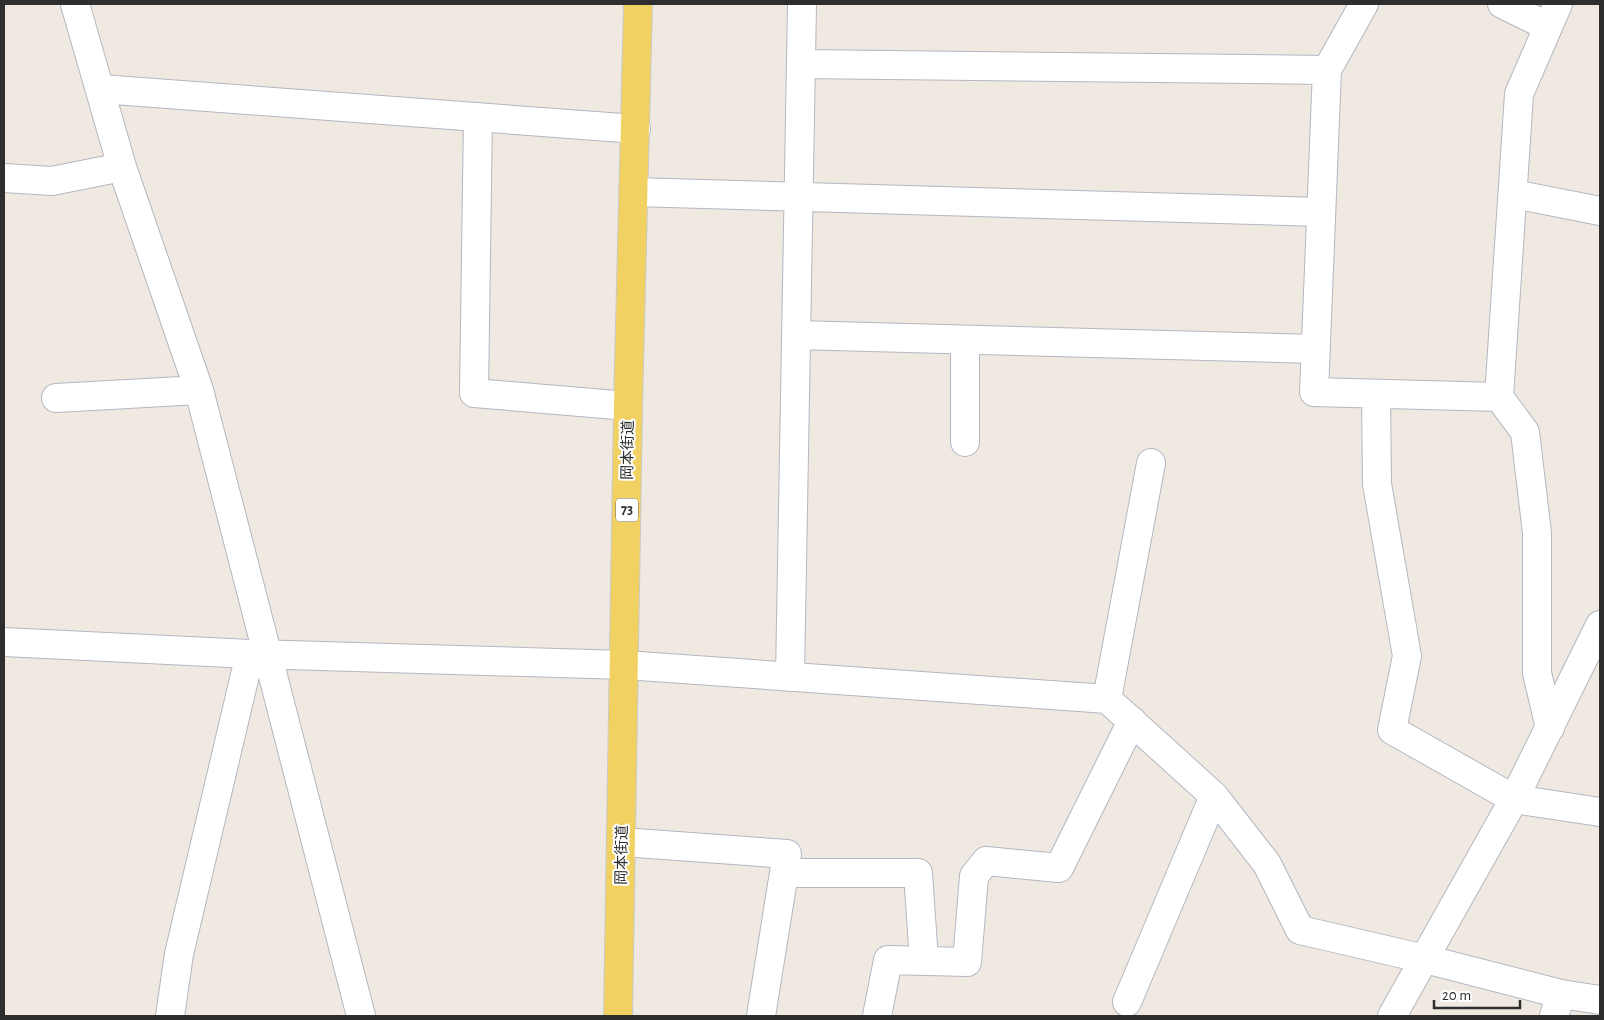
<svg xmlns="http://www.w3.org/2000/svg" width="1604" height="1020" font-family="'Alegreya Sans','Noto Sans JP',sans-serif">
	<rect width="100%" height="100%" fill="#efe9e1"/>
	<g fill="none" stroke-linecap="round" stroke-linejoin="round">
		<defs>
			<path id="street" d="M 75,4 L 122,167 L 199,390 L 361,1016
				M 1364,4 L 1327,70 L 1314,392 L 1499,397 L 1519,94 L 1558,4
				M 1502,4 L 1547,26
				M 801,64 L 1327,70
				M 101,89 L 636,129
				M 478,117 L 474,393 L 628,406
				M 4,178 L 52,181 L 122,167
				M 634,192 L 1320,212
				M 1514,194 L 1600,211
				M 796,335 L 1315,349
				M 1376,394 L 1377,484 L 1407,656 L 1392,730 L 1514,799 L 1600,812
				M 1499,397 L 1525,432 L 1537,533 L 1537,673 L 1550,728
				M 56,398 L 199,390
				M 965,442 L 965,340
				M 4,642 L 250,654 L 625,665 L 1107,699 L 1214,796 L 1267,864 L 1300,930 L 1425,959
				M 790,677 L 802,4
				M 1107,699 L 1151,463
				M 622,842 L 787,854 L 761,1016
				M 784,873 L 918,873 L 924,961
				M 1127,1002 L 1214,796
				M 170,1016 L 179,954 L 250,654
				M 877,1016 L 888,960 L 967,962 L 974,876 L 986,861 L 1059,868 L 1132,721
				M 1554,1016 L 1561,994"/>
			<path id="secondary" d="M 1425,959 L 1561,994 L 1600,1000
				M 1392,1016 L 1514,799 L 1600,625"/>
			<path id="primary" d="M 618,1016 L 628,406 L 638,4"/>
		</defs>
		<use href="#street" stroke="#b4b7c1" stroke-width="30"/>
		<use href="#secondary" stroke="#b4b7c1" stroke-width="30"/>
		<use href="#primary" stroke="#c9c9c9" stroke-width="30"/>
		<use href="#street" stroke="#fff" stroke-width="28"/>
		<use href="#secondary" stroke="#fff" stroke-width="28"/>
		<use href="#primary" stroke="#f2d163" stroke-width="28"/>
	</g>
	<g text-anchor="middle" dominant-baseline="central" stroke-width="4" stroke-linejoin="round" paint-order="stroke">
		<rect fill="#fff" stroke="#6d6d6d" stroke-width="1" x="616" y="498.5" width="22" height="23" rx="4"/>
		<g font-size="14" font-weight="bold" fill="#2e2e2e">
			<text x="627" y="510">73</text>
		</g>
		<g font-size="15" fill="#2e2e2e" stroke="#fff">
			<text transform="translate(628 450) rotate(-89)">岡本街道</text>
			<text transform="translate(622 855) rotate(-89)">岡本街道</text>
		</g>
	</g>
	<rect width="1604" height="1020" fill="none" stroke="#2e2e2e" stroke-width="10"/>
	<path d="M1434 1000v8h86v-8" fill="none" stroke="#2e2e2e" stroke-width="2.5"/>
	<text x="1442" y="1000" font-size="15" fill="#2e2e2e" stroke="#ffffff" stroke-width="4" paint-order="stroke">20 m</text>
</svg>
